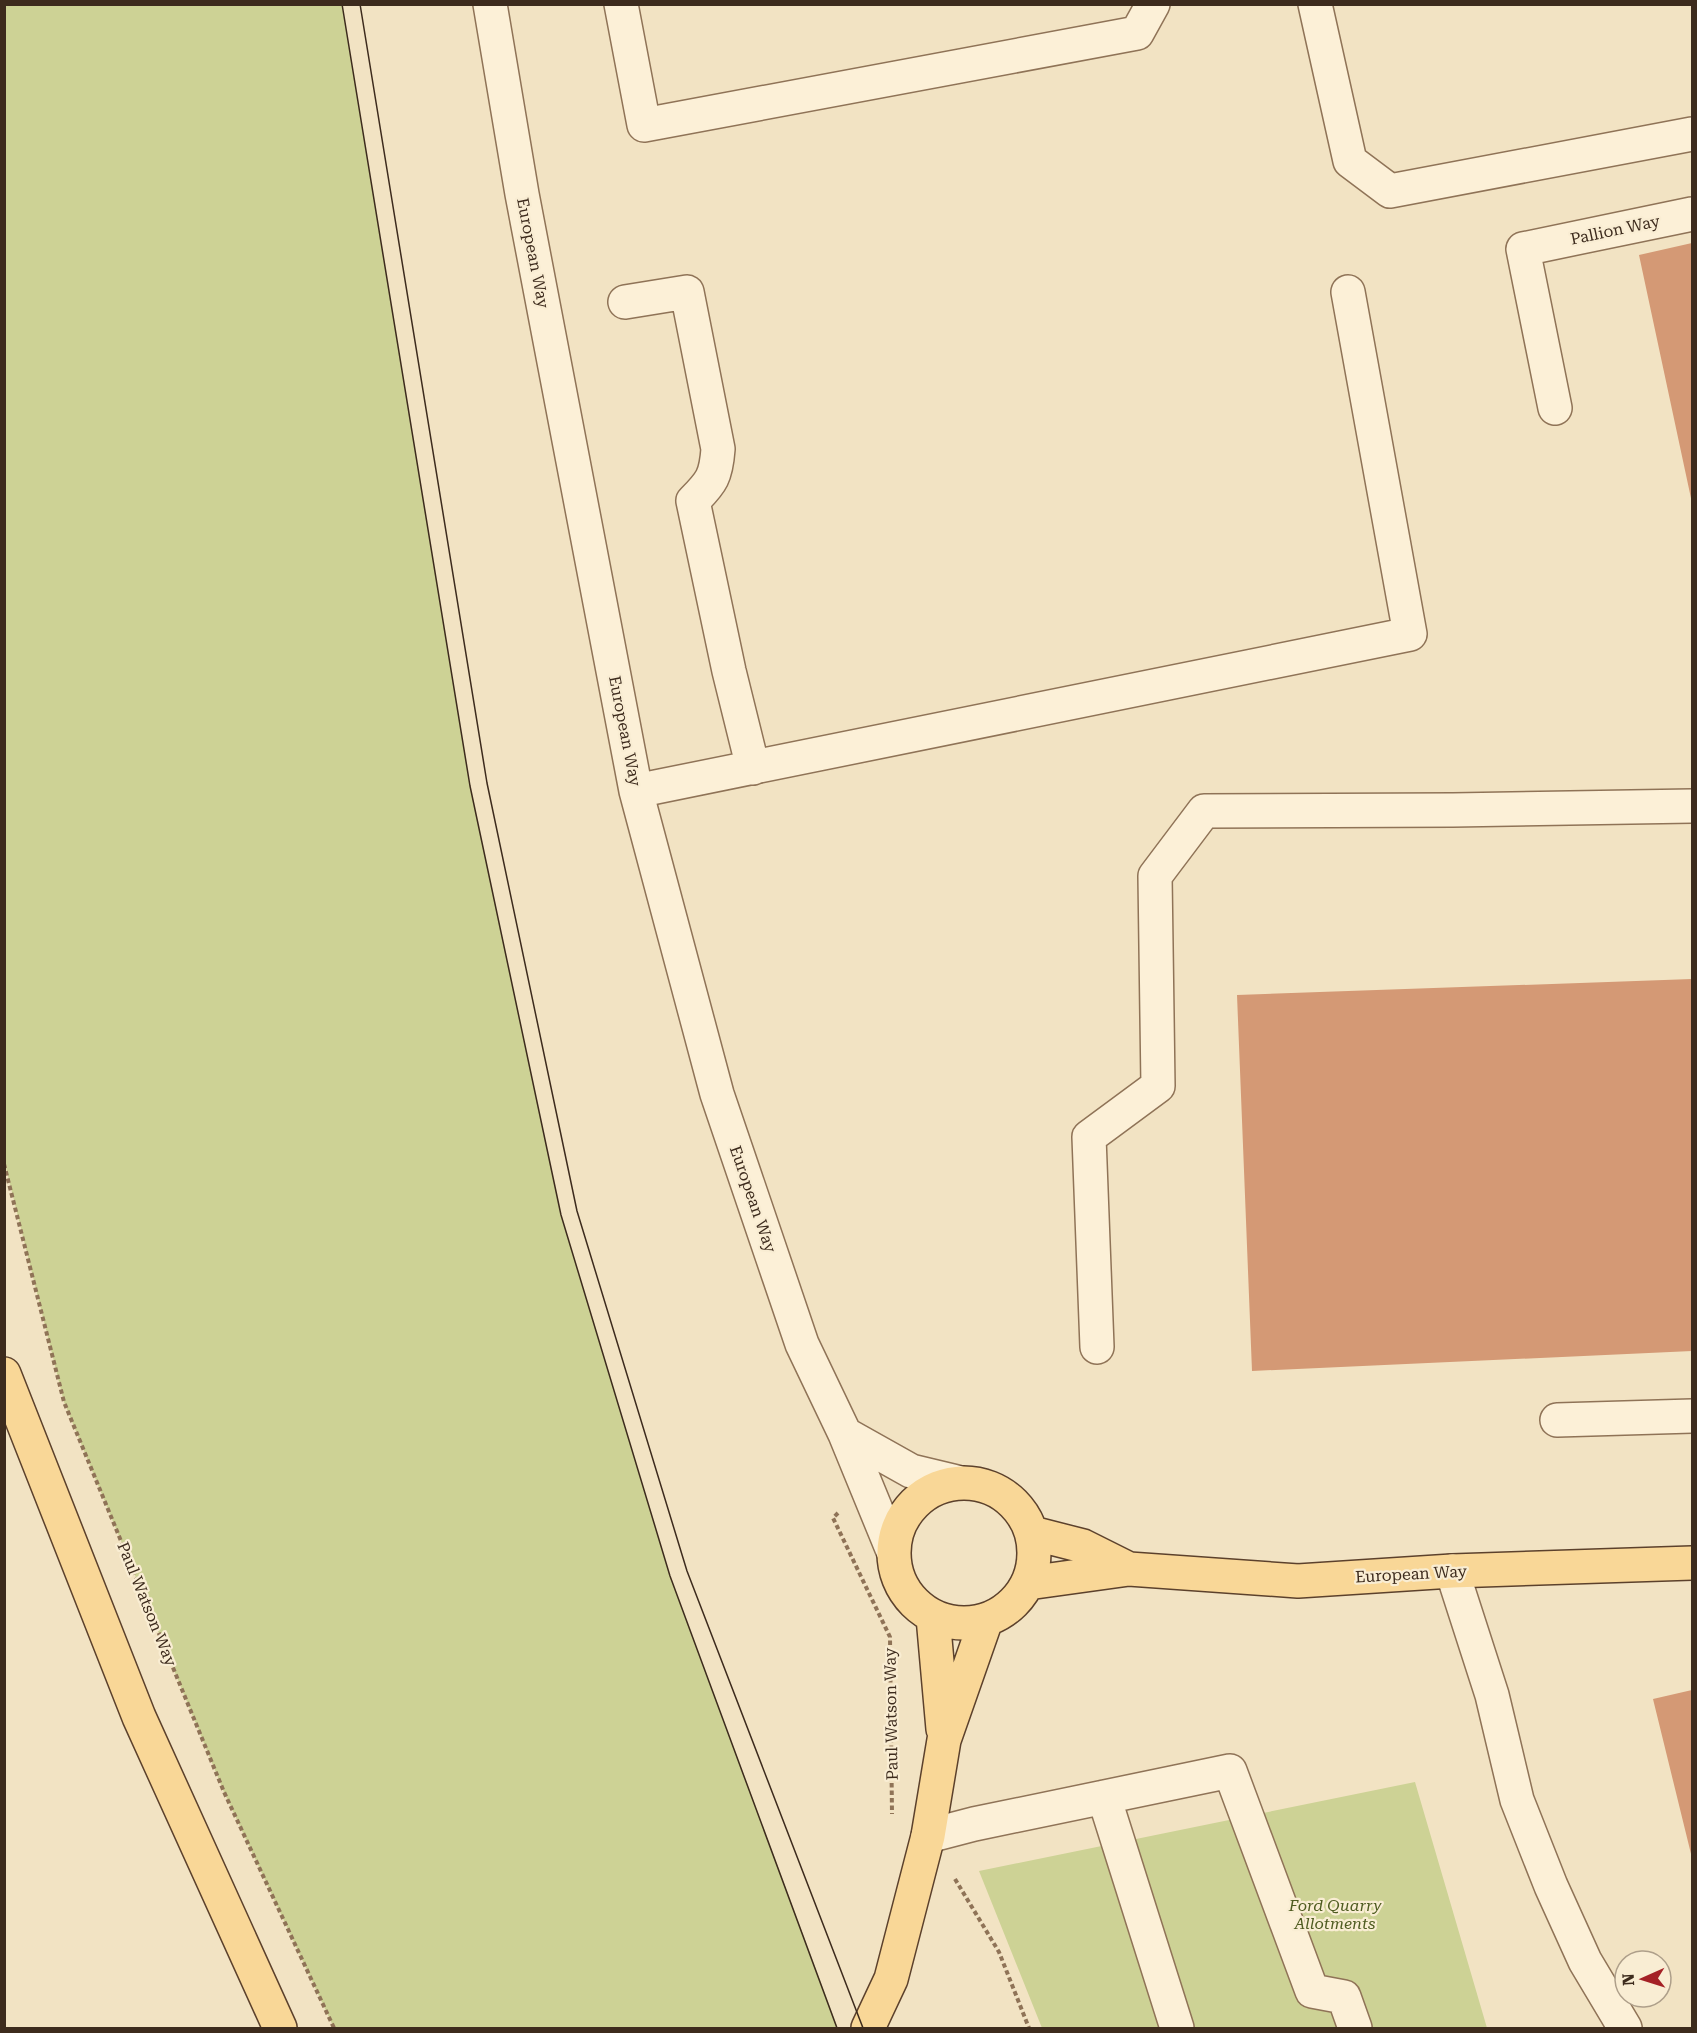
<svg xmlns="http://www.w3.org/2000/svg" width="1697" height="2033" font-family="'Roboto Serif',serif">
	<rect width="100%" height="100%" fill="#f2e3c3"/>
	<path fill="#cdd295" d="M 4,5 L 342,5 L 470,786 L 561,1215 L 670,1576 L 837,2026 L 836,2028 L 334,2028 L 224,1792 L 64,1402 L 5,1164 Z
		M 1415,1782 L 1487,2028 L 1042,2028 L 979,1871 Z"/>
	<path fill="#d49975" d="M 1692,243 L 1692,503 L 1639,255 Z
		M 1692,979 L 1692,1351 L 1252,1371 L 1237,995 Z
		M 1692,1690 L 1692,1858 L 1653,1699 Z"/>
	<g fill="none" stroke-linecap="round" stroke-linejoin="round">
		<defs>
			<path id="minor" d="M 490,4 L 522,194 L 636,791 L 717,1094 L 802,1344 L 845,1434 L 893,1551
				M 621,4 L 644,125 L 1137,33 L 1153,4
				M 1315,4 L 1350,161 L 1390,191 L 1692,134
				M 625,302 L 687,292 L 718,449 C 716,476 712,482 693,501 L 729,671 L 753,768
				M 1555,408 L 1523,249 L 1692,214
				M 636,791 L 1410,634 L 1348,292
				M 1097,1347 L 1089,1137 L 1158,1086 L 1155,876 L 1204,811 L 1453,810 L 1692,806
				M 1557,1420 L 1692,1416
				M 845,1434 L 911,1471 L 957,1482
				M 1452,1571 L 1492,1695 L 1517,1800 L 1551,1886 L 1585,1961 L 1625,2028
				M 1104,1797 L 1177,2028
				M 928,1836 L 974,1824 L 1230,1771 L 1312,1991 L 1344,1997 L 1355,2028"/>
			<path id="major" d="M 4,1374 L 139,1717 L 280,2028
				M894 1553a70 70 0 1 1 140 0a70 70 0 1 1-140 0Z
				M 1032,1533 L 1083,1546 L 1129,1569
				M 1028,1583 L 1129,1569 L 1298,1581 L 1452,1571 L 1692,1563
				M 933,1617 L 943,1729
				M 868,2028 L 891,1979 L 928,1836 L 944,1740 L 986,1620"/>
		</defs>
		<use href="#minor" stroke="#8f7357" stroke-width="36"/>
		<use href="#major" stroke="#5c412c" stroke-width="36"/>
		<path stroke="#8f7357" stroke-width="4" stroke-dasharray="4.5 3" stroke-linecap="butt" d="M 4,1164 L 64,1402 L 224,1792 L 334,2028
			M 838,1513 L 833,1518 L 890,1637 L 892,1814
			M 955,1879 L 999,1952 L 1029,2028"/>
		<use href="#minor" stroke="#fcf0d7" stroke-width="33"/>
		<use href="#major" stroke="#f9d797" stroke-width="33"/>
		<path stroke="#3d2b1d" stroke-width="1.5" d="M 342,4 L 470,786 L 561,1215 L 670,1576 L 837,2028
			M 360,4 L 487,783 L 577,1211 L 687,1571 L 863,2028"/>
	</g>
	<g text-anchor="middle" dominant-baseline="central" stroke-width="4.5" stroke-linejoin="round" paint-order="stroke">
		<g font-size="16" fill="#3d2b1d" stroke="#f9edd3">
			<text transform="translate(1615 230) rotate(-12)">Pallion Way</text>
			<text transform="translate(533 253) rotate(79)">European Way</text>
			<text transform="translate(625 731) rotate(79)">European Way</text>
			<text transform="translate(753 1199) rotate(71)">European Way</text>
			<text transform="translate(1411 1574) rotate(-3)">European Way</text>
			<text transform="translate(147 1604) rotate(68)">Paul Watson Way</text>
			<text transform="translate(891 1714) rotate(-91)">Paul Watson Way</text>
		</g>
		<g font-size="16" font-style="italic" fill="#4f5c21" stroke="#f9edd3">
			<text x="1335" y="1905">Ford Quarry<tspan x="1335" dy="18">Allotments</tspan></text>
		</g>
	</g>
	<rect width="1697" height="2033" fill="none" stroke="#3d2b1d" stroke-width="12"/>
	<g transform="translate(1643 1979) rotate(267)"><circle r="28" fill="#f9edd3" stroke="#ae9f8a" stroke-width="1.5"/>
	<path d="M0-4.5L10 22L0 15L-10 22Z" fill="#a42126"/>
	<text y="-9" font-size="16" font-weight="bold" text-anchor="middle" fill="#3d2b1d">N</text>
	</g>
</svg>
